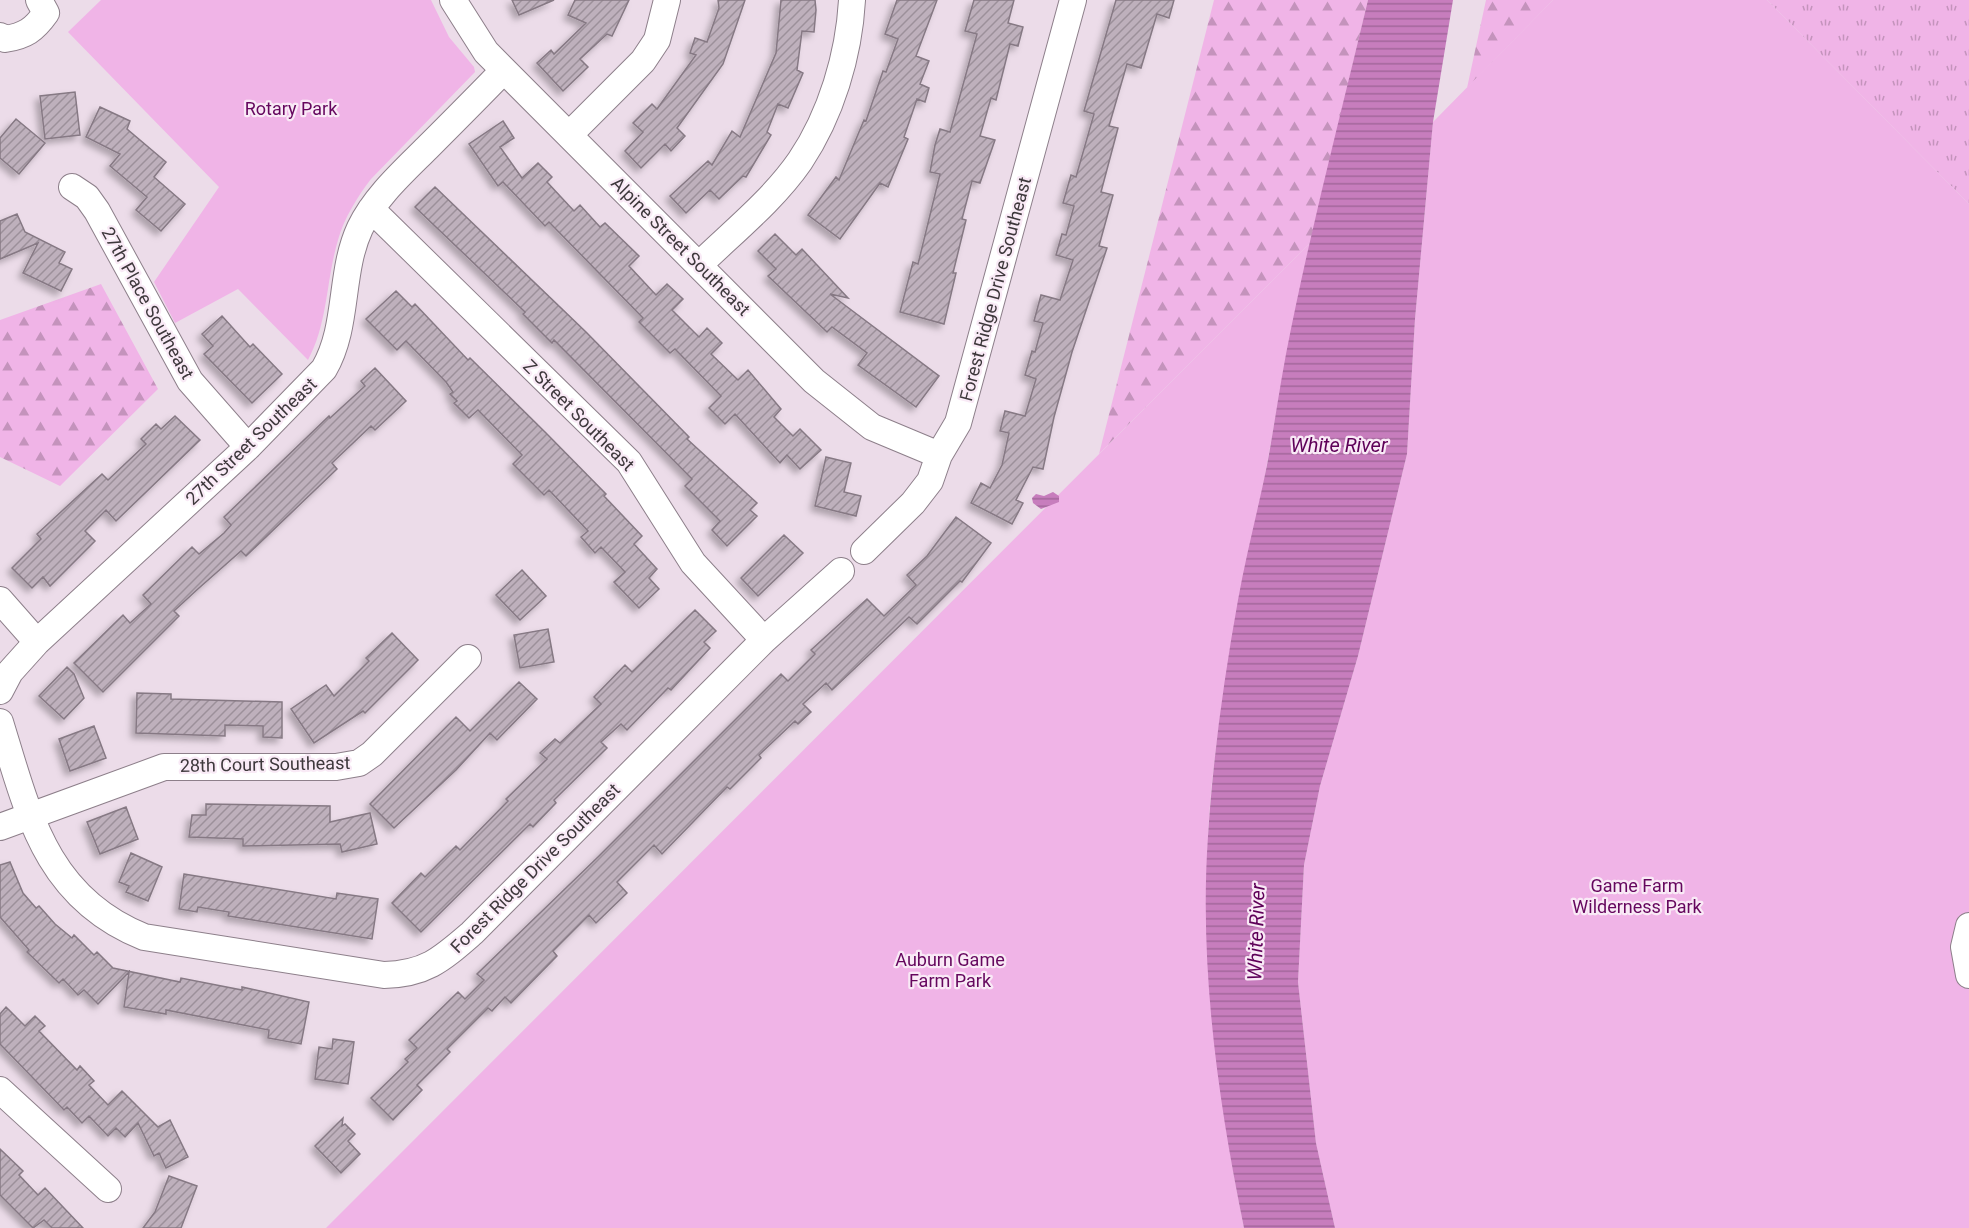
<svg xmlns="http://www.w3.org/2000/svg" width="1969" height="1228" font-family="Roboto,sans-serif">
	<defs>
		<pattern id="grass-tufts" width="24" height="20" patternUnits="userSpaceOnUse" patternTransform="scale(1.5)"><rect width="24" height="20" fill="#f0b4e7"/><path d="M3 7l-1-3M5 7V3M7 7l1-3M15 17l-1-3M17 17v-4M19 17l1-3" fill="none" stroke="#c493bc"/></pattern>
		<pattern id="forest-firs" width="22" height="20" patternUnits="userSpaceOnUse" patternTransform="scale(1.5)"><rect width="22" height="20" fill="#f0b4e7"/><path d="M5 1l3.5 6h-7zM16 11l3.5 6h-7z" fill="#c493bc"/></pattern>
		<pattern id="water-rules" width="6" height="5" patternUnits="userSpaceOnUse" patternTransform="scale(1.5)"><rect width="6" height="5" fill="#c77dbd"/><path d="M0 2.5h6" fill="none" stroke="#a3679b"/></pattern>
		<pattern id="building-hatch" width="6" height="6" patternUnits="userSpaceOnUse" patternTransform="scale(1.5)"><rect width="6" height="6" fill="#beb0bc"/><path d="M-1 1l2-2M0 6l6-6M5 7l2-2" fill="none" stroke="#9c909a"/></pattern>
		<filter id="shadow"><feDropShadow dx="-4.5" dy="4.5" stdDeviation="3" flood-color="#0004"/></filter>
	</defs>
	<rect width="100%" height="100%" fill="#ecdce9"/>
	<path fill="url(#grass-tufts)" d="M 1767,0 L 1969,0 L 1969,204 Z"/>
	<path fill="url(#forest-firs)" d="M 1214,0 L 1368,0 L 1310,243 L 1099,454 Z
		M 1486,0 L 1553,0 L 1467,88 Z
		M 101,284 L 158,389 L 60,486 L 0,457 L 0,320 Z"/>
	<path fill="#f0b4e7" d="M 101,0 L 431,0 L 449,37 L 474,67 L 475,72 L 371,179 C 358,196 344,218 338,240 C 326,280 328,323 308,360 L 238,289 L 175,323 L 154,282 L 219,187 L 68,32 Z
		M 1553,0 L 1767,0 L 1969,204 L 1969,1228 L 1335,1228 L 1316,1143 L 1298,982 L 1304,865 L 1320,786 L 1358,656 L 1407,454 L 1415,319 L 1433,122 Z
		M 1310,243 C 1286,352 1268,462 1247,572 C 1231,660 1211,750 1208,840 C 1203,971 1218,1100 1244,1228 L 326,1228 Z"/>
	<path fill="url(#water-rules)" d="M 1368,0 L 1453,0 L 1433,122 L 1415,319 L 1407,454 L 1358,656 L 1320,786 L 1304,865 L 1298,982 L 1316,1143 L 1335,1228 L 1244,1228 C 1218,1100 1199,967 1208,836 C 1213,757 1224,678 1238,600 C 1246,555 1258,510 1267,465 C 1274,428 1279,391 1286,354 C 1309,235 1340,118 1368,0 Z
		M 1053,492 L 1059,496 L 1059,502 L 1041,509 L 1033,503 L 1032,498 L 1036,494 L 1044,496 Z"/>
	<path fill="url(#building-hatch)" stroke="#867984" stroke-width="1.5" filter="url(#shadow)" d="M 512,0 L 554,0 L 519,15 Z
		M 575,0 L 629,0 L 612,36 L 607,34 L 580,59 L 588,67 L 563,91 L 537,63 L 551,50 L 554,54 L 586,23 L 568,15 Z
		M 718,0 L 745,0 L 723,64 L 677,128 L 685,136 L 671,151 L 665,144 L 641,168 L 625,151 L 643,132 L 633,123 L 652,104 L 657,109 L 696,55 L 690,53 L 695,38 L 707,42 L 719,8 Z
		M 781,0 L 815,0 L 816,10 L 814,32 L 802,31 L 797,70 L 803,73 L 788,108 L 778,104 L 767,132 L 771,135 L 746,177 L 743,176 L 719,199 L 710,190 L 686,213 L 670,196 L 708,161 L 712,165 L 732,131 L 740,137 L 776,53 Z
		M 897,0 L 937,0 L 916,56 L 929,61 L 920,84 L 929,88 L 925,102 L 917,99 L 904,137 L 908,139 L 888,187 L 880,183 L 840,239 L 808,215 L 836,177 L 839,180 L 864,120 L 866,121 L 883,71 L 886,72 L 898,39 L 885,34 Z
		M 974,0 L 1014,0 L 1008,23 L 1023,27 L 1018,46 L 1010,44 L 996,100 L 991,98 L 980,136 L 995,140 L 980,183 L 972,181 L 962,219 L 966,220 L 953,273 L 956,273 L 944,324 L 900,312 L 913,262 L 918,264 L 940,174 L 930,172 L 935,145 L 940,129 L 950,132 L 977,34 L 965,31 Z
		M 1116,0 L 1174,0 L 1169,18 L 1157,14 L 1141,68 L 1127,64 L 1109,126 L 1118,128 L 1101,192 L 1113,195 L 1099,246 L 1107,248 L 1072,352 L 1054,417 L 1043,469 L 1033,467 L 1016,500 L 1023,503 L 1012,524 L 971,503 L 981,483 L 990,488 L 1002,465 L 1009,433 L 1000,431 L 1005,411 L 1025,416 L 1036,379 L 1025,375 L 1032,351 L 1035,352 L 1043,323 L 1034,321 L 1041,295 L 1060,300 L 1073,260 L 1056,255 L 1062,234 L 1066,235 L 1074,206 L 1063,203 L 1071,175 L 1076,177 L 1094,114 L 1084,111 Z
		M 75,92 L 80,135 L 45,139 L 40,96 Z
		M 100,107 L 130,121 L 127,129 L 166,162 L 154,177 L 185,204 L 161,231 L 136,210 L 147,197 L 110,166 L 120,154 L 86,137 Z
		M 16,119 L 45,143 L 19,174 L 0,158 L 0,138 Z
		M 503,121 L 514,138 L 500,147 L 522,178 L 538,163 L 552,177 L 547,182 L 574,211 L 580,205 L 600,227 L 605,223 L 639,256 L 629,266 L 656,295 L 667,284 L 683,299 L 672,310 L 699,337 L 707,328 L 722,343 L 711,354 L 738,380 L 748,370 L 781,409 L 774,417 L 793,436 L 800,429 L 821,450 L 800,469 L 787,455 L 780,463 L 735,414 L 725,424 L 709,408 L 721,396 L 675,349 L 670,353 L 639,322 L 643,318 L 549,222 L 545,226 L 503,182 L 498,186 L 469,144 Z
		M 435,187 L 586,332 L 689,437 L 687,439 L 757,503 L 750,510 L 757,516 L 727,546 L 712,530 L 720,521 L 685,486 L 692,479 L 554,340 L 552,343 L 523,314 L 525,312 L 415,207 Z
		M 17,214 L 25,232 L 65,252 L 59,263 L 72,269 L 61,291 L 23,273 L 38,243 L 0,259 L 0,221 Z
		M 775,234 L 796,255 L 802,249 L 848,298 L 830,294 L 939,376 L 916,407 L 858,365 L 867,353 L 832,327 L 827,332 L 768,276 L 776,269 L 758,251 Z
		M 396,291 L 412,307 L 415,304 L 468,360 L 470,358 L 546,433 L 606,494 L 604,496 L 642,536 L 634,544 L 657,569 L 649,578 L 659,589 L 639,608 L 614,582 L 625,572 L 601,547 L 595,553 L 581,537 L 588,531 L 549,490 L 544,495 L 513,464 L 522,455 L 478,410 L 469,418 L 454,403 L 457,401 L 450,394 L 453,392 L 446,382 L 406,341 L 397,350 L 366,319 Z
		M 222,316 L 250,347 L 253,344 L 282,374 L 252,403 L 204,354 L 213,346 L 202,334 Z
		M 375,368 L 406,401 L 375,430 L 371,426 L 332,463 L 337,469 L 246,556 L 241,551 L 199,588 L 174,611 L 179,616 L 103,692 L 74,663 L 123,615 L 130,623 L 151,604 L 143,595 L 192,547 L 199,554 L 224,533 L 231,525 L 224,517 L 329,416 L 330,418 L 365,386 L 361,381 Z
		M 175,416 L 200,440 L 116,521 L 106,510 L 85,531 L 95,541 L 50,586 L 43,577 L 32,588 L 12,568 L 41,539 L 37,534 L 102,474 L 108,480 L 146,444 L 141,439 L 156,424 L 161,429 Z
		M 826,457 L 851,463 L 844,492 L 861,496 L 856,516 L 815,506 Z
		M 956,517 L 991,543 L 962,582 L 960,581 L 917,624 L 909,617 L 832,690 L 826,683 L 803,704 L 811,712 L 798,724 L 795,721 L 759,755 L 761,758 L 730,789 L 727,787 L 662,854 L 654,845 L 617,882 L 627,893 L 596,923 L 589,915 L 553,951 L 557,956 L 511,1003 L 505,997 L 492,1011 L 488,1008 L 447,1049 L 450,1052 L 417,1085 L 422,1090 L 393,1120 L 371,1098 L 408,1062 L 405,1059 L 417,1048 L 409,1040 L 458,992 L 465,999 L 484,980 L 477,974 L 599,856 L 781,674 L 788,681 L 815,654 L 811,650 L 867,599 L 884,616 L 916,585 L 907,575 L 927,556 Z
		M 784,535 L 803,553 L 758,596 L 741,578 Z
		M 522,570 L 546,596 L 520,620 L 496,595 Z
		M 695,610 L 716,631 L 704,642 L 710,648 L 671,690 L 668,688 L 627,730 L 621,724 L 601,742 L 607,748 L 554,800 L 556,803 L 533,827 L 530,824 L 421,932 L 392,903 L 421,873 L 425,877 L 456,846 L 460,850 L 508,801 L 506,799 L 547,759 L 540,753 L 555,739 L 560,743 L 601,704 L 594,697 L 625,665 L 632,672 Z
		M 548,629 L 554,662 L 520,668 L 514,635 Z
		M 392,633 L 418,660 L 365,713 L 363,711 L 314,743 L 291,709 L 326,685 L 334,696 L 369,661 L 366,658 Z
		M 67,667 L 74,674 L 84,698 L 64,719 L 39,696 Z
		M 519,682 L 537,699 L 497,740 L 490,733 L 456,770 L 394,828 L 370,804 L 456,717 L 470,731 Z
		M 137,693 L 171,694 L 171,699 L 282,702 L 282,738 L 263,737 L 263,726 L 225,725 L 225,736 L 136,733 Z
		M 94,726 L 106,758 L 70,771 L 59,739 Z
		M 206,804 L 330,806 L 330,822 L 370,813 L 377,844 L 342,852 L 340,844 L 243,846 L 243,839 L 189,837 L 192,815 L 206,815 Z
		M 126,807 L 138,839 L 100,854 L 87,822 Z
		M 131,853 L 162,867 L 148,901 L 126,892 L 129,886 L 119,882 Z
		M 10,862 L 23,893 L 36,908 L 39,906 L 55,924 L 72,938 L 74,935 L 94,955 L 97,952 L 113,968 L 180,982 L 181,978 L 242,990 L 242,987 L 309,1002 L 301,1044 L 268,1038 L 269,1030 L 166,1010 L 166,1014 L 124,1007 L 129,972 L 98,1004 L 84,990 L 78,995 L 63,979 L 59,983 L 27,952 L 29,950 L 0,917 L 0,865 Z
		M 184,874 L 336,899 L 337,893 L 378,899 L 372,939 L 228,916 L 229,912 L 198,907 L 197,912 L 179,909 Z
		M 6,1007 L 25,1026 L 35,1016 L 45,1026 L 39,1031 L 77,1070 L 80,1066 L 94,1081 L 89,1085 L 108,1105 L 122,1091 L 158,1127 L 170,1120 L 188,1157 L 166,1168 L 159,1153 L 154,1156 L 138,1123 L 125,1137 L 116,1128 L 108,1136 L 89,1116 L 82,1123 L 67,1107 L 64,1110 L 0,1044 L 0,1014 Z
		M 333,1039 L 354,1042 L 348,1084 L 315,1079 L 319,1047 L 332,1049 Z
		M 343,1118 L 342,1126 L 345,1124 L 355,1134 L 348,1141 L 360,1154 L 341,1173 L 315,1146 Z
		M 0,1149 L 23,1171 L 19,1175 L 38,1195 L 45,1188 L 83,1228 L 52,1228 L 44,1220 L 33,1228 L 0,1195 Z
		M 169,1176 L 197,1186 L 181,1228 L 143,1228 L 155,1212 Z"/>
	<g fill="none" stroke-linecap="round" stroke-linejoin="round">
		<defs>
			<path id="minor" d="M 453,0 L 486,52 L 814,381 L 872,427 L 939,455
				M 0,36 L 5,39 C 25,36 34,30 46,13 L 39,0
				M 570,134 L 643,61 L 657,40 L 667,0
				M 72,187 L 87,197 L 97,211 L 190,381 L 248,447
				M 371,209 L 629,462 L 693,563 L 764,640
				M 700,264 C 733,232 773,200 800,161 C 831,115 849,55 852,0
				M 864,551 L 913,503 L 930,481 L 939,455 L 958,423 L 1073,0
				M 0,600 L 37,642
				M 0,691 L 10,672 L 37,642 L 248,447 L 324,369 C 349,326 339,273 360,228 C 375,197 403,172 427,148 C 453,122 479,96 504,70
				M 0,722 C 28,813 46,898 144,937 L 384,975 C 426,974 442,959 472,933 L 764,640 L 841,571
				M 0,827 L 164,767 L 336,767 L 359,763 L 372,754 L 468,658
				M 1969,926 L 1964,947 L 1969,975
				M 0,1090 L 108,1189"/>
		</defs>
		<use href="#minor" stroke="#8d7f8a" stroke-width="28"/>
		<use href="#minor" stroke="#fff" stroke-width="26"/>
	</g>
	<g text-anchor="middle" dominant-baseline="central" stroke-width="4.5" stroke-linejoin="round" paint-order="stroke">
		<g font-size="18" fill="#65075e" stroke="#f9eaf6">
			<text x="291" y="108">Rotary Park</text>
			<text x="1637" y="885">Game Farm<tspan x="1637" dy="21">Wilderness Park</tspan></text>
			<text x="950" y="959">Auburn Game<tspan x="950" dy="21">Farm Park</tspan></text>
		</g>
		<g font-size="18" fill="#3e383c" stroke="#f9eaf6">
			<text transform="translate(681 246) rotate(45)">Alpine Street Southeast</text>
			<text transform="translate(995 289) rotate(-75)">Forest Ridge Drive Southeast</text>
			<text transform="translate(148 303) rotate(61)">27th Place Southeast</text>
			<text transform="translate(579 415) rotate(45)">Z Street Southeast</text>
			<text transform="translate(251 441) rotate(-44)">27th Street Southeast</text>
			<text transform="translate(265 764) rotate(-1)">28th Court Southeast</text>
			<text transform="translate(535 868) rotate(-45)">Forest Ridge Drive Southeast</text>
		</g>
		<g font-size="20" font-style="italic" fill="#5e0058" stroke="#f9eaf6">
			<text x="1339" y="445">White River</text>
			<text transform="translate(1256 932) rotate(-88)">White River</text>
		</g>
	</g>
</svg>
